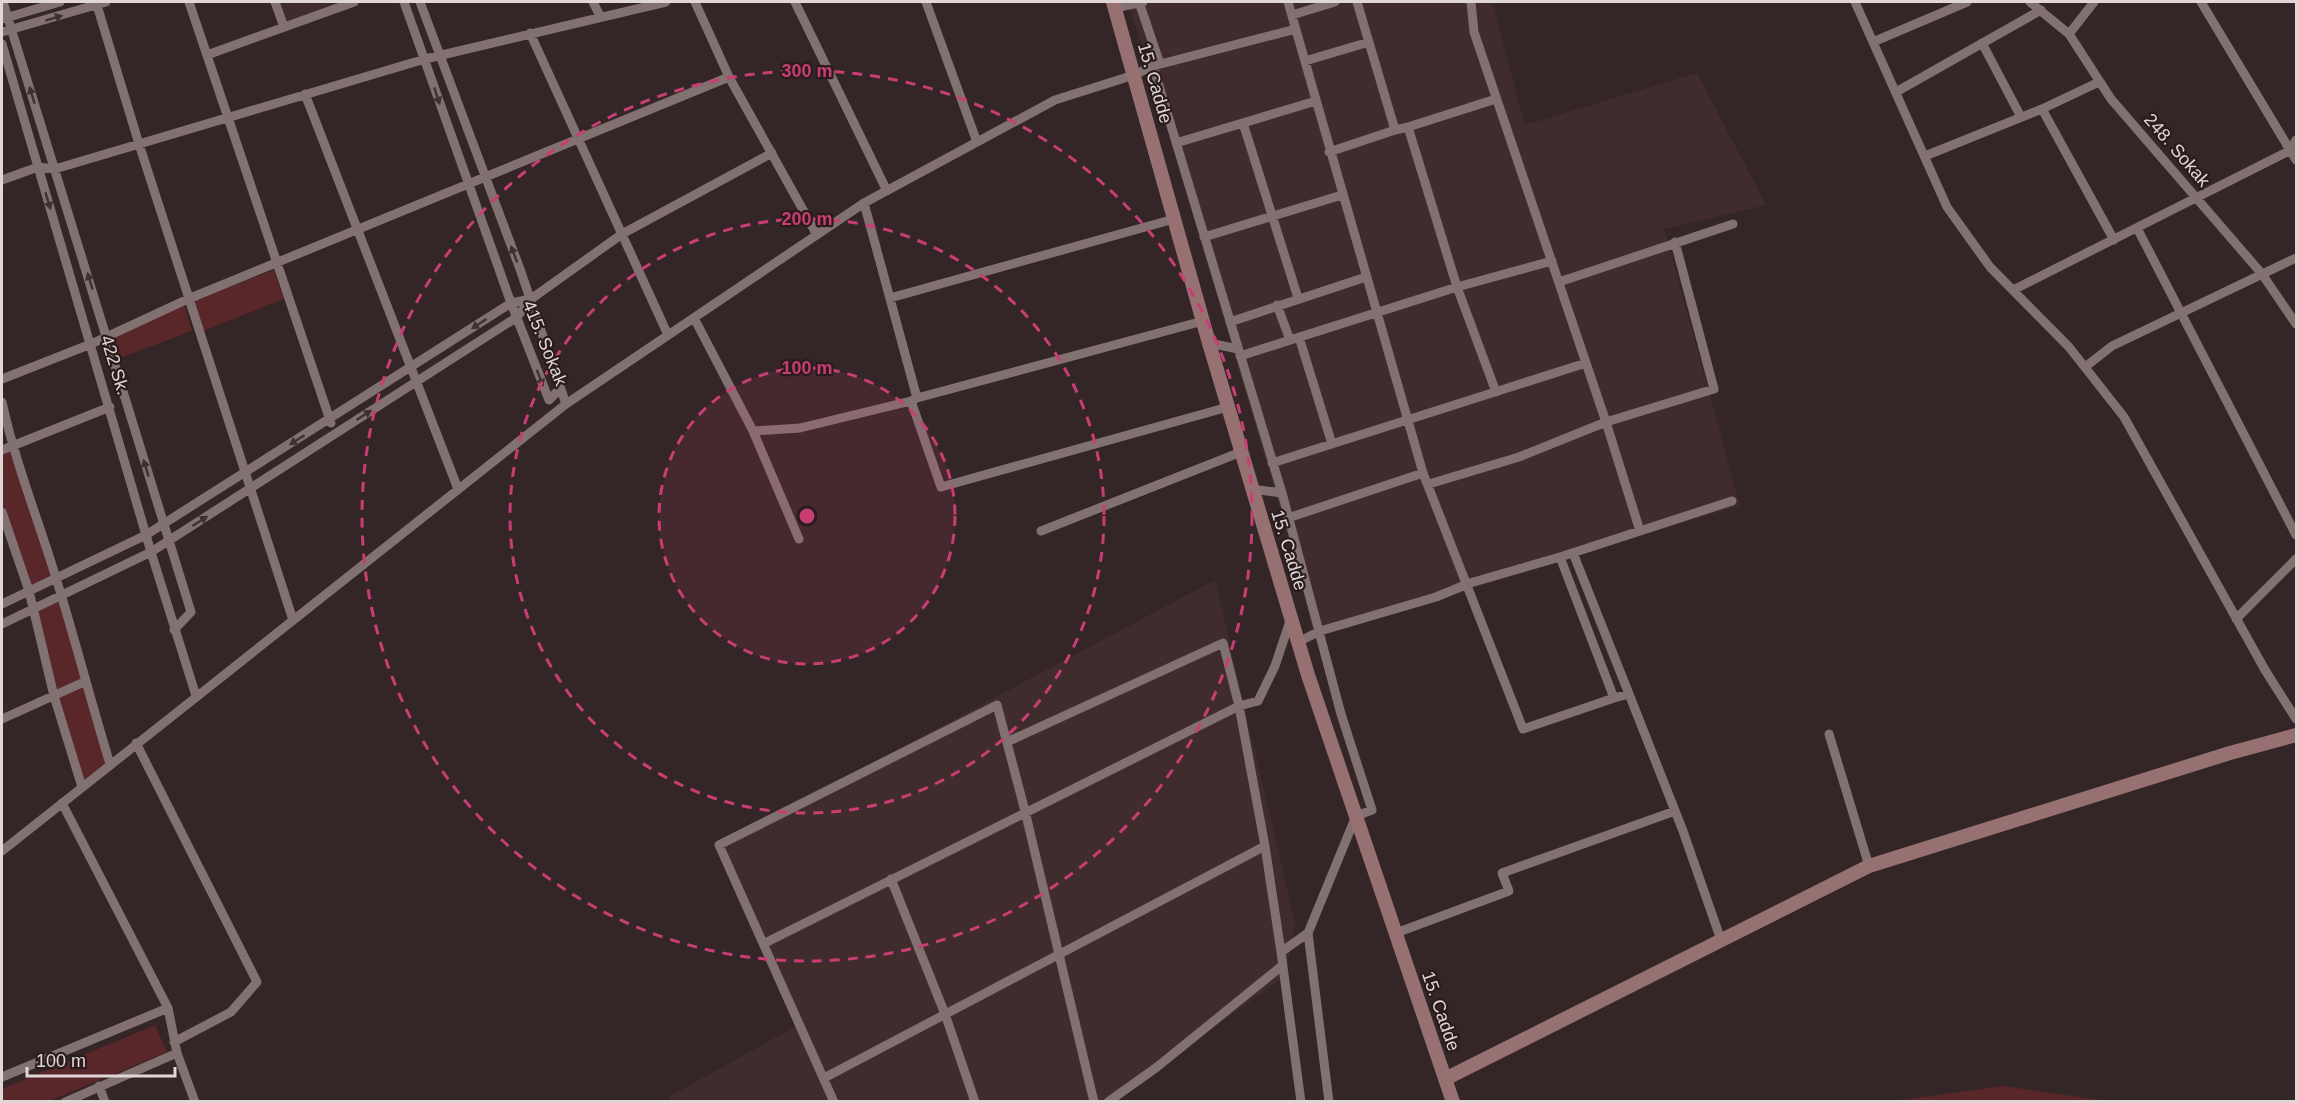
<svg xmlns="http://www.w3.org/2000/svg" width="2298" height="1103" font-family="Arial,sans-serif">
	<rect width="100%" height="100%" fill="#342626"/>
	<path fill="#412c2d" d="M 275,2 L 354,2 L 284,27 Z
		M 1127,2 L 1492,2 L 1525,125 L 1697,73 L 1766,205 L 1664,229 L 1740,505 L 1318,637 L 1140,38 Z
		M 1215,580 L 1295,923 L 1285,976 L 1112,1101 L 672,1102 L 670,1096 L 800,1024 L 719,845 Z"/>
	<path fill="#592629" d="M 274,270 L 284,299 L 203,331 L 193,301 Z
		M 184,305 L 192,331 L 117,359 L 110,338 Z
		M 10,452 L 51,575 L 31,587 L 2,501 L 2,455 Z
		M 61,595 L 110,764 L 82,787 L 33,608 Z
		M 155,1025 L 167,1052 L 49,1101 L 2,1101 L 2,1089 Z
		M 2003,1086 L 2107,1101 L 1899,1101 L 1901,1100 Z"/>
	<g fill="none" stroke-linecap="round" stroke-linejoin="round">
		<path stroke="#827171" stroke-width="9" d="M 3,2 L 191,612 L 174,630
			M 96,2 L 139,144 L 293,620
			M 189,2 L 331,423
			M 275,2 L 284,27
			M 404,2 L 511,303 L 549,400 L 560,389
			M 420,2 L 520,269 L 566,404
			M 593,2 L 600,16
			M 695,2 L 729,77 L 817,235
			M 795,2 L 887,191
			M 926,2 L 977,142
			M 1139,2 L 1160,64
			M 1288,2 L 1423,473 L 1523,729 L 1614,698 L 1560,557
			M 1357,2 L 1395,130 L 1408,127 L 1457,287 L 1496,392
			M 1471,2 L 1474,32 L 1606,422 L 1640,531
			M 1855,2 L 1947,207 L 1990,267 L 2069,347 L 2124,417 L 2265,670 L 2296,719
			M 2030,2 L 2069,34 L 2111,99 L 2262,274 L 2296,324
			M 2201,2 L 2296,160
			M 1115,8 L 1143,2
			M 1292,15 L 1335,2
			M 2,19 L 60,2
			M 2,32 L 106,2
			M 530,33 L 668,335
			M 2069,34 L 2094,2
			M 1873,42 L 1967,2
			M 1982,43 L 2021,117
			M 2,44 L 151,552 L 196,696
			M 207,55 L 354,2
			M 1305,61 L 1369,42
			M 1153,66 L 1282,493 L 1341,714 L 1372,810 L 1356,816 L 1308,933 L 1281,952 L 1301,1102
			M 1896,92 L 2041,10
			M 305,94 L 458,489
			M 2042,109 L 2114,240
			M 1243,123 L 1298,298
			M 1408,127 L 1496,99
			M 1176,143 L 1316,101
			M 1329,152 L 1395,130
			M 1925,156 L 2042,109 L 2099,82
			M 2,180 L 38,167 L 55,169 L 425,59 L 666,2
			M 864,203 L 917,398 L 911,401 L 941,487 L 1228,407
			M 2137,228 L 2296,535
			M 1204,237 L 1342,195
			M 1559,282 L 1733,224
			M 2013,290 L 2289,151 L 2296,140
			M 890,298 L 1174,219
			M 1277,305 L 1290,340
			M 694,318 L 753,431 L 799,539
			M 1230,322 L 1366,277
			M 1299,337 L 1332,444
			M 1209,343 L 1238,349
			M 1240,356 L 1457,287 L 1552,261
			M 2085,367 L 2112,346 L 2296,258
			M 2,379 L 91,344 L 188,299 L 729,77
			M 917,398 L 1203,321
			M 2,402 C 15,462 38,519 56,578 C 75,639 91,702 110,764
			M 753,431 L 800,428 L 911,401
			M 2,450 L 110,407
			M 1272,463 L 1586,363
			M 1429,484 L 1519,457 L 1606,422 L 1714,389 L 1675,242
			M 1252,489 L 1282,493
			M 2,512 L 29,591 L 54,696 L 82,787
			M 1288,518 L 1423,473
			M 1041,531 L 1241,452
			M 1573,553 L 1629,694
			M 2,604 L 146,535 L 511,303 L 531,299
			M 2236,619 L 2296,559
			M 2,624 L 151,552 L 517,317 L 531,299 L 622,234 L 772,153
			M 1298,642 L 1320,631 L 1436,597 L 1470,583 L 1560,557 L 1732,501
			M 1614,698 L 1629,694 L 1683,831 L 1721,940
			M 2,719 L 84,682
			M 1829,734 L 1869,866
			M 136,743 L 257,982 L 231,1012 L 174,1042
			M 2,851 L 566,404 L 864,203 L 1055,100 L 1134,75 L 1153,66 L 1296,29
			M 891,879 L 945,1014 L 975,1102
			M 1308,933 L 1329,1102
			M 1396,933 L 1509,891 L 1502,873 L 1675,811
			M 765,943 L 1239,706 L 1223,643 L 1007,742
			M 1281,952 L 1265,846 L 1239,706 L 1258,701 L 1275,666 L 1291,618
			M 177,1053 L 195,1102
			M 2,1077 L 168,1008 L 62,803
			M 824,1078 L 1265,846
			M 99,1086 L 105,1102
			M 65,1102 L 177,1053 L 168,1008
			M 834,1102 L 719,845 L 997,705 L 1025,811 L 1094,1102
			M 1108,1102 L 1157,1067 L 1283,965"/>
		<path stroke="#977172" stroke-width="14" d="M 1113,2 L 1209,343 L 1308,675 L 1453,1102
			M 1445,1079 L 1869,866 L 2230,753 L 2296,735"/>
	</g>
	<defs><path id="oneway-solid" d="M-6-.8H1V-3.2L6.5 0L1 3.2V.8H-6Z" transform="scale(1.5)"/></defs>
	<g fill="#403131">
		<use href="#oneway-solid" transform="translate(54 18) rotate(-17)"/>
		<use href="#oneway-solid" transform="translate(32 95) rotate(-107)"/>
		<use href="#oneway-solid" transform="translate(437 96) rotate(72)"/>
		<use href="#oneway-solid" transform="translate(48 201) rotate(73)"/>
		<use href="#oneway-solid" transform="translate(514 254) rotate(-111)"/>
		<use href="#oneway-solid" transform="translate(90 281) rotate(-107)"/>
		<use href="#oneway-solid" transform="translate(479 324) rotate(147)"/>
		<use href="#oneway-solid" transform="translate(540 378) rotate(69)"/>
		<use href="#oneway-solid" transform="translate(364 415) rotate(-33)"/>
		<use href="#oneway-solid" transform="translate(297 440) rotate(148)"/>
		<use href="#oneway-solid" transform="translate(146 468) rotate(-107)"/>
		<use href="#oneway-solid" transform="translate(200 521) rotate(-33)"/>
	</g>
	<circle cx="807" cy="516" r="148" fill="#c83e74" fill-opacity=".12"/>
	<g fill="none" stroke="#c83e74" stroke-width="3" stroke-dasharray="10 8">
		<circle cx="807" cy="516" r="148"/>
		<circle cx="807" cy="516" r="297"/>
		<circle cx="807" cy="516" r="445"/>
	</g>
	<g text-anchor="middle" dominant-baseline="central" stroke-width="4.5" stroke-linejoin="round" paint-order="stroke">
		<g font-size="18" fill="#e0d6d6" stroke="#2a1c1c">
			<text transform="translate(1155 83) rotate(74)">15. Cadde</text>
			<text transform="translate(2177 150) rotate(49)">248. Sokak</text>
			<text transform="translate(545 343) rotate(68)">415. Sokak</text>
			<text transform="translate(115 365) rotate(73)">422 Sk.</text>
			<text transform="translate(1289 550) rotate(73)">15. Cadde</text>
			<text transform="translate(1441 1011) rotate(71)">15. Cadde</text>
		</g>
	</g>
	<circle cx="807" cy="516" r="9" fill="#c83e74" stroke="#2a1c1c" stroke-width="3"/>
	<g font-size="18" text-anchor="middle" font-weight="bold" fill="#c83e74" stroke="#2a1c1c" stroke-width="4.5" stroke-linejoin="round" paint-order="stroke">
		<text x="807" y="77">300 m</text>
		<text x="807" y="225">200 m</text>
		<text x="807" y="374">100 m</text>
	</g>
	<rect width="2298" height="1103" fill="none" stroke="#e0d6d6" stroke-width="6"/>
	<path d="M27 1067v9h148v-9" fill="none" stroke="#e0d6d6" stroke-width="3"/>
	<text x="36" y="1067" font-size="18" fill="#e0d6d6" stroke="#2a1c1c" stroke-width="4.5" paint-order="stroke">100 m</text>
</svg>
